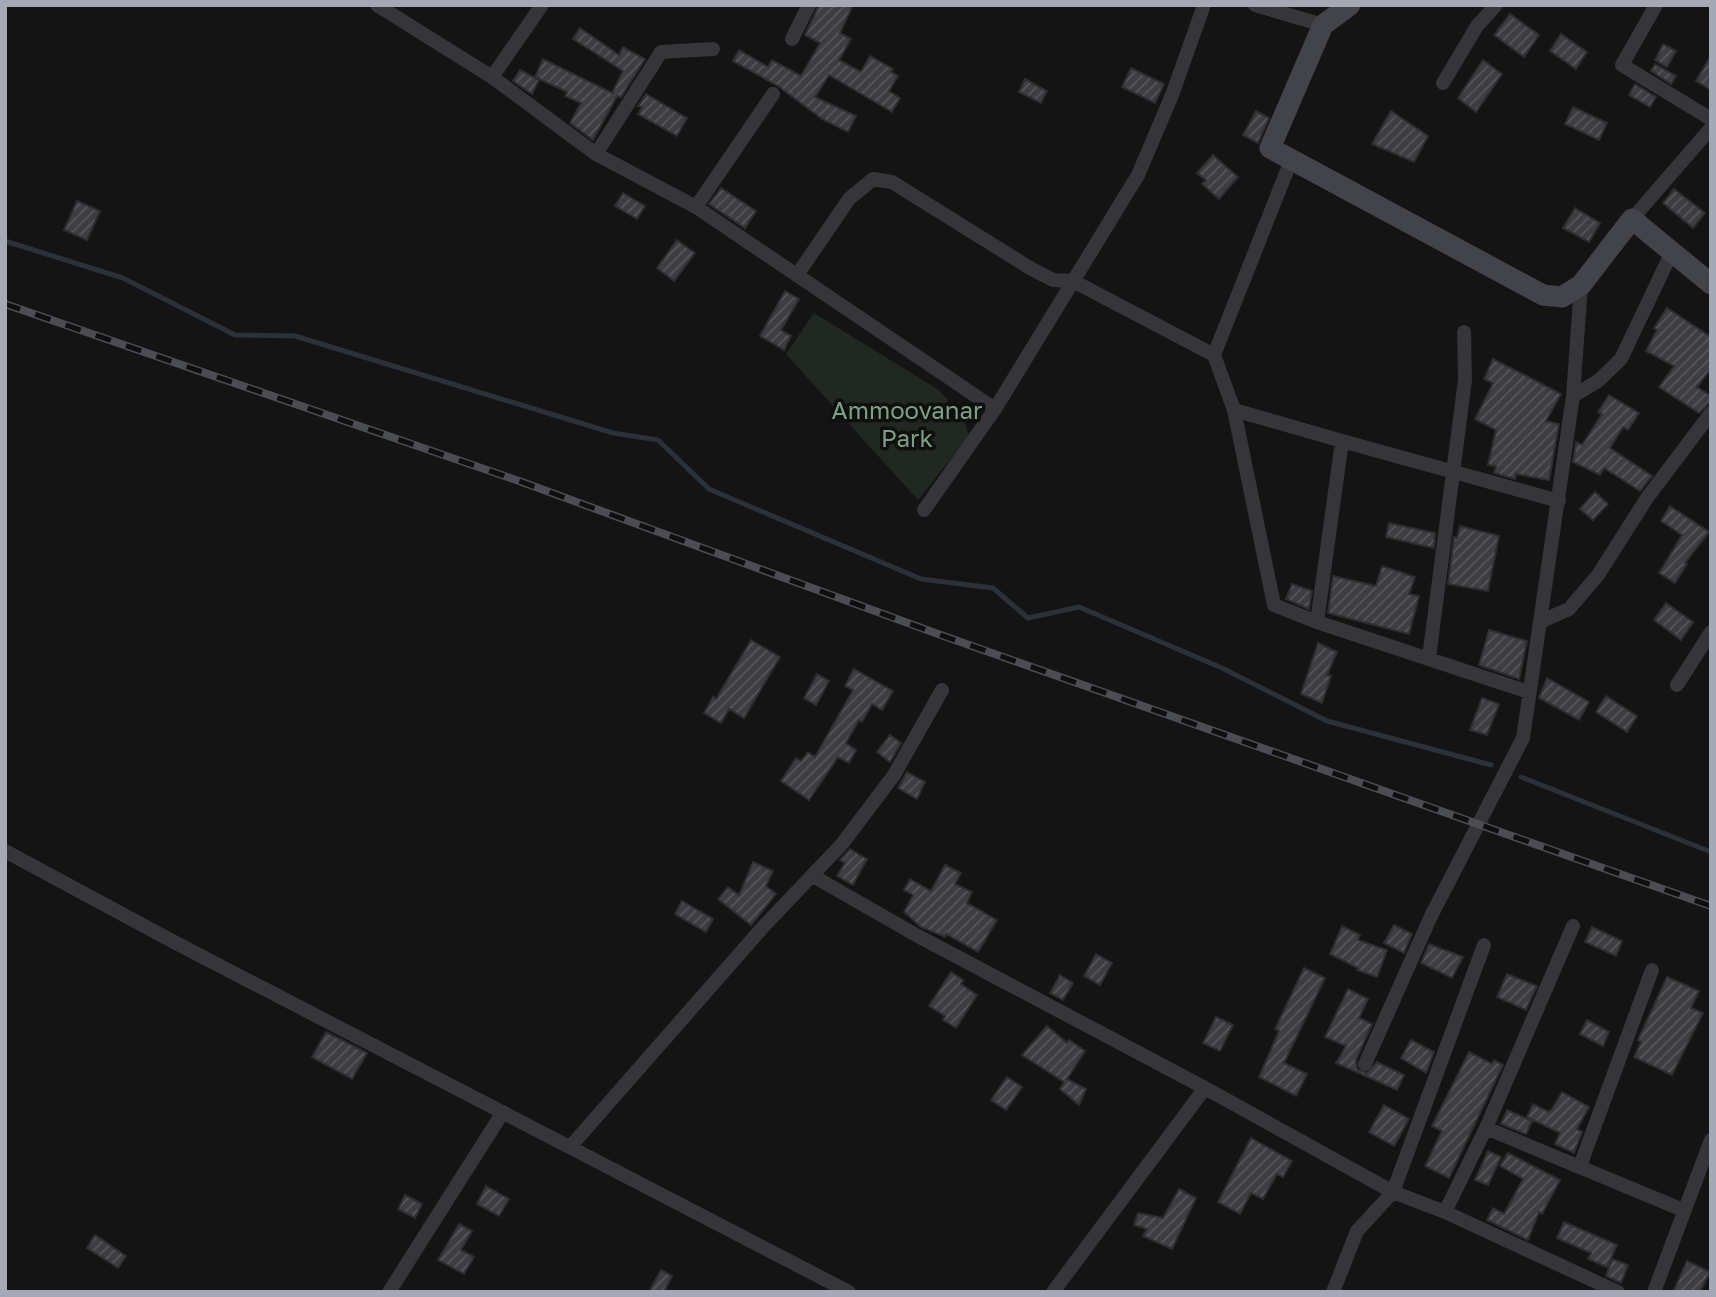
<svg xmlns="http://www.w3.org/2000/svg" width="1716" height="1297" font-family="'Golos Text',sans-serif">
	<defs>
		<pattern id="building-hatch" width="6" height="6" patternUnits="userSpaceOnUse" patternTransform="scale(1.75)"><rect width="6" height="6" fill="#3e3e42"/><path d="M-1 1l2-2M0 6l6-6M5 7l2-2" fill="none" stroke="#57575b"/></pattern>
	</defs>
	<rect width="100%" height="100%" fill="#141415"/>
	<path fill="#202821" d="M 814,313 L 939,390 L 948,400 L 947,403 L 962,413 L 969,436 L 918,500 L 786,354 Z"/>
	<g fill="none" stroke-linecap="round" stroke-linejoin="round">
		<path stroke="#2a3139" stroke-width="5" d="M 5,241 L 123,278 L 235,335 L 295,336 L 613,433 L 658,440 L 709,489 L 921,579 L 993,588 L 1028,618 L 1079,607 L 1222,668 L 1327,721 L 1491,765
			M 1521,777 L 1711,852"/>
	</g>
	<path fill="url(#building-hatch)" stroke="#2e2e31" stroke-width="2" d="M 819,5 L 853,5 L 840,33 L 851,39 L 839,60 L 861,72 L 870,56 L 893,69 L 891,72 L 898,76 L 889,91 L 900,98 L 892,112 L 829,75 L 815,97 L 856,116 L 848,132 L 822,119 L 778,86 L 733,61 L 739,50 L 768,67 L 772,60 L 801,76 L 820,43 L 805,35 Z
		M 1510,14 L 1539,35 L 1524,57 L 1494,35 Z
		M 580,28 L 619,55 L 623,47 L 645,59 L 621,97 L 617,96 L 593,140 L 570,123 L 581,103 L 565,96 L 567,92 L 535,77 L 543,59 L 612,93 L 623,71 L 573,39 Z
		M 1561,34 L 1587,52 L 1576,69 L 1550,51 Z
		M 1663,44 L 1676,51 L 1667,67 L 1655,60 Z
		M 1711,55 L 1711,90 L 1696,81 Z
		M 1483,60 L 1502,74 L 1476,112 L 1458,98 Z
		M 1655,64 L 1676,76 L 1671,84 L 1651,71 Z
		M 1131,68 L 1164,84 L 1155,103 L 1122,87 Z
		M 520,70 L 539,80 L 532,94 L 513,81 Z
		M 1025,79 L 1047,91 L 1041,103 L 1019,92 Z
		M 1635,84 L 1656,97 L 1650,107 L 1629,95 Z
		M 646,94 L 687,118 L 677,136 L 638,114 L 642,107 L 638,106 Z
		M 1573,107 L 1607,123 L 1599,140 L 1565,124 Z
		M 1256,111 L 1269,118 L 1258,143 L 1243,135 Z
		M 1391,111 L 1428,136 L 1414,162 L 1372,144 Z
		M 1213,155 L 1238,177 L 1219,199 L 1202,184 L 1206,180 L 1197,173 Z
		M 721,188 L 756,211 L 745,228 L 709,204 Z
		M 1674,189 L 1705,213 L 1693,228 L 1663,203 Z
		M 623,193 L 645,206 L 637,219 L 615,206 Z
		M 77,201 L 100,211 L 87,240 L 64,230 Z
		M 1575,208 L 1600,223 L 1589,242 L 1563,228 Z
		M 677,240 L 695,253 L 674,281 L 657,268 Z
		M 785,291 L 799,299 L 781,330 L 791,336 L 784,350 L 760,336 Z
		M 1667,308 L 1711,337 L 1711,369 L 1697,387 L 1711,396 L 1711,401 L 1699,413 L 1659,387 L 1674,366 L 1646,351 L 1657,330 L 1654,328 Z
		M 1493,359 L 1561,394 L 1546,421 L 1559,424 L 1549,480 L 1516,474 L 1515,479 L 1494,473 L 1496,466 L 1488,465 L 1496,430 L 1475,419 L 1493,383 L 1484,379 Z
		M 1609,395 L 1639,413 L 1628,430 L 1623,427 L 1610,448 L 1652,476 L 1640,491 L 1604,468 L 1600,475 L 1573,462 L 1576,442 L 1582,445 L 1602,414 L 1598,412 Z
		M 1595,492 L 1608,504 L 1593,520 L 1580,509 Z
		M 1670,506 L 1709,532 L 1685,563 L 1687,564 L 1675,583 L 1659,573 L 1682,535 L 1661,521 Z
		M 1389,523 L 1435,533 L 1434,548 L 1386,537 Z
		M 1460,526 L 1499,536 L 1488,591 L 1448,584 L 1454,537 L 1457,538 Z
		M 1382,566 L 1415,577 L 1409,594 L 1419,596 L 1409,634 L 1328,613 L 1333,576 L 1376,586 Z
		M 1292,584 L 1312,591 L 1309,609 L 1286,599 Z
		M 1666,603 L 1693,622 L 1681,640 L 1654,620 Z
		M 1489,630 L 1527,641 L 1519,679 L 1479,665 Z
		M 751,640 L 780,657 L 744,718 L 729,709 L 721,723 L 704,713 L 713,697 L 716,699 Z
		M 1318,643 L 1337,652 L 1327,675 L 1331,676 L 1322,703 L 1301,694 Z
		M 854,669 L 893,691 L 882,710 L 872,704 L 862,722 L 859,720 L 846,743 L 856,750 L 849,763 L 838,757 L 809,800 L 781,781 L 796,758 L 801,761 L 808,752 L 815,757 L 853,690 L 845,686 Z
		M 817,674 L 829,681 L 816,705 L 804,698 Z
		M 1547,678 L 1589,702 L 1579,720 L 1539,698 Z
		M 1606,696 L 1637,716 L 1627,732 L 1596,712 Z
		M 1482,698 L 1499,704 L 1487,735 L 1470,730 Z
		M 890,735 L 901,743 L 890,762 L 877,752 Z
		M 907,772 L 925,782 L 917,799 L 898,788 Z
		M 850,849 L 867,859 L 853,885 L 837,876 L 845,863 L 840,860 Z
		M 753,862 L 773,871 L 766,886 L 776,894 L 751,925 L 718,899 L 728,887 L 739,895 Z
		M 945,865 L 961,873 L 955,884 L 972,892 L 967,903 L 997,920 L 978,952 L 946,934 L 945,937 L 921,927 L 904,912 L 913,895 L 904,890 L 910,879 L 931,891 Z
		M 682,901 L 713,919 L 706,932 L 675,914 Z
		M 1394,925 L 1412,934 L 1404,953 L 1384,943 Z
		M 1342,926 L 1360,935 L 1358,940 L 1387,950 L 1377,977 L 1357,970 L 1358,968 L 1330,954 Z
		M 1592,927 L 1622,941 L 1616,956 L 1585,942 Z
		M 1429,944 L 1463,957 L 1452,978 L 1421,963 Z
		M 1096,954 L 1112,963 L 1100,985 L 1084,976 Z
		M 1304,968 L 1325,978 L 1284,1063 L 1307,1074 L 1296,1096 L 1259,1077 L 1279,1031 L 1275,1029 Z
		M 951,972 L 963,980 L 961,984 L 977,995 L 956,1028 L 943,1020 L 945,1016 L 929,1006 Z
		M 1507,974 L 1537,986 L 1526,1010 L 1497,997 Z
		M 1060,975 L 1073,983 L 1063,1000 L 1050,993 Z
		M 1667,977 L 1699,991 L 1691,1008 L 1703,1013 L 1672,1075 L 1634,1057 L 1641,1042 L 1638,1040 Z
		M 1348,989 L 1368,999 L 1359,1018 L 1372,1024 L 1356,1060 L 1357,1069 L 1367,1073 L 1377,1062 L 1404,1075 L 1397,1090 L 1336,1063 L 1346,1046 L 1325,1037 Z
		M 1216,1017 L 1233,1025 L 1220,1051 L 1203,1043 Z
		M 1587,1020 L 1609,1032 L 1603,1046 L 1580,1034 Z
		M 1047,1026 L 1067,1043 L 1069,1040 L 1085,1051 L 1067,1079 L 1086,1089 L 1079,1105 L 1060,1089 L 1064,1082 L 1022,1055 Z
		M 326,1032 L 367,1053 L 352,1079 L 312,1057 Z
		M 1411,1040 L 1434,1052 L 1426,1073 L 1401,1058 Z
		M 1469,1052 L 1492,1064 L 1494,1060 L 1503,1065 L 1449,1178 L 1425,1166 L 1442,1131 L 1432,1126 Z
		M 1007,1077 L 1022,1087 L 1006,1110 L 991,1100 Z
		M 1562,1092 L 1589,1107 L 1577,1129 L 1582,1132 L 1574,1153 L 1555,1144 L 1560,1133 L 1527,1117 L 1533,1104 L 1549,1112 L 1552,1109 Z
		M 1384,1105 L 1409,1119 L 1394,1146 L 1369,1132 Z
		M 1507,1110 L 1532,1121 L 1526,1134 L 1501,1124 Z
		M 1251,1138 L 1292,1161 L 1283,1177 L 1277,1174 L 1263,1199 L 1251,1193 L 1240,1214 L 1218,1202 Z
		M 1488,1151 L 1501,1157 L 1488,1185 L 1475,1180 Z
		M 1508,1153 L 1560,1180 L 1542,1214 L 1539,1212 L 1528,1240 L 1487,1220 L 1493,1208 L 1504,1214 L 1523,1179 L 1500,1166 Z
		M 486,1186 L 509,1199 L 499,1216 L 477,1204 Z
		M 1179,1189 L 1196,1198 L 1172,1249 L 1143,1236 L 1147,1229 L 1134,1225 L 1138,1213 L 1163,1218 Z
		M 405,1195 L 422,1204 L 415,1218 L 398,1209 Z
		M 1564,1222 L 1617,1245 L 1607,1267 L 1588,1259 L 1591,1253 L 1557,1238 Z
		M 459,1224 L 472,1231 L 461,1250 L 474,1257 L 464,1274 L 438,1260 Z
		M 95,1235 L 126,1256 L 118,1268 L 87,1248 Z
		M 1612,1259 L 1628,1265 L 1621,1283 L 1606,1276 Z
		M 1687,1261 L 1710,1272 L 1700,1292 L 1673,1292 Z
		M 661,1270 L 672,1276 L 664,1292 L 649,1292 Z"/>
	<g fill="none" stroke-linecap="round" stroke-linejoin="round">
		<path stroke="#35353a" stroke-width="14" d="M 377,5 L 492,77 L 596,154 L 696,207 L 995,409
			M 1255,5 L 1323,25
			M 1656,5 L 1622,65 L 1711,119
			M 792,39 L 809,5
			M 492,77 L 542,5
			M 1443,83 L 1477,26 L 1496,5
			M 596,154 L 661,52 L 713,49
			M 696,207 L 773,94
			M 1632,219 L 1711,128
			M 797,275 L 849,199 L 873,179 L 892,182 L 1030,268 L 1053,280 L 1073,281 L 1214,355 L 1234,410 L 1342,441
			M 1581,285 L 1573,396 L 1598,381 L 1621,359 L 1671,254
			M 1214,355 L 1292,158
			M 1234,410 L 1274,605 L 1317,622
			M 924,510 L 995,409 L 1138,175 L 1172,95 L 1204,5
			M 1542,621 L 1569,609 L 1598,575 L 1647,498 L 1711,413
			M 1429,658 L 1465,380 L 1464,332
			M 1677,685 L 1711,632
			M 1529,692 L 1317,622 L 1342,441 L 1559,501
			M 5,851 L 174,942 L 849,1292
			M 813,876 L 916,935 L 1205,1088 L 1393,1192 L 1445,1212 L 1618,1292
			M 1365,1064 L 1431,916 L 1523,738 L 1573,396
			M 1486,1128 L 1683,1210
			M 570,1147 L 763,927 L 842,844 L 894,775 L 942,690
			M 1580,1166 L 1652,970
			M 1445,1212 L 1486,1128 L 1573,926
			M 389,1292 L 503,1112
			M 1053,1292 L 1205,1088
			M 1333,1292 L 1357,1231 L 1393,1192 L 1484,945
			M 1654,1292 L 1711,1140"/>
		<path stroke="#43444a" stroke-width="21" d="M 1350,5 L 1323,25 L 1270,148 L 1543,295 L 1562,297 L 1581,285 L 1632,219 L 1711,284"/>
		<defs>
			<path id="rail" d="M 5,304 L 522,482 L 938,634 L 1711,906"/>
		</defs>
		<use href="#rail" stroke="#4c4d53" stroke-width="8"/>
		<use href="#rail" stroke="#0f0f10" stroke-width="5" stroke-dasharray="16" stroke-linecap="butt"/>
	</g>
	<g text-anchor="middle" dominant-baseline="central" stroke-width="7" stroke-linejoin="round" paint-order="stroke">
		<g font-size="24" fill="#7ca083" stroke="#0f0f10">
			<text x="907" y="409">Ammoovanar<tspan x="907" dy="28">Park</tspan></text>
		</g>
	</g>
	<rect width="1716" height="1297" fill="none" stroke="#a5a8b5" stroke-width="14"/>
</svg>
